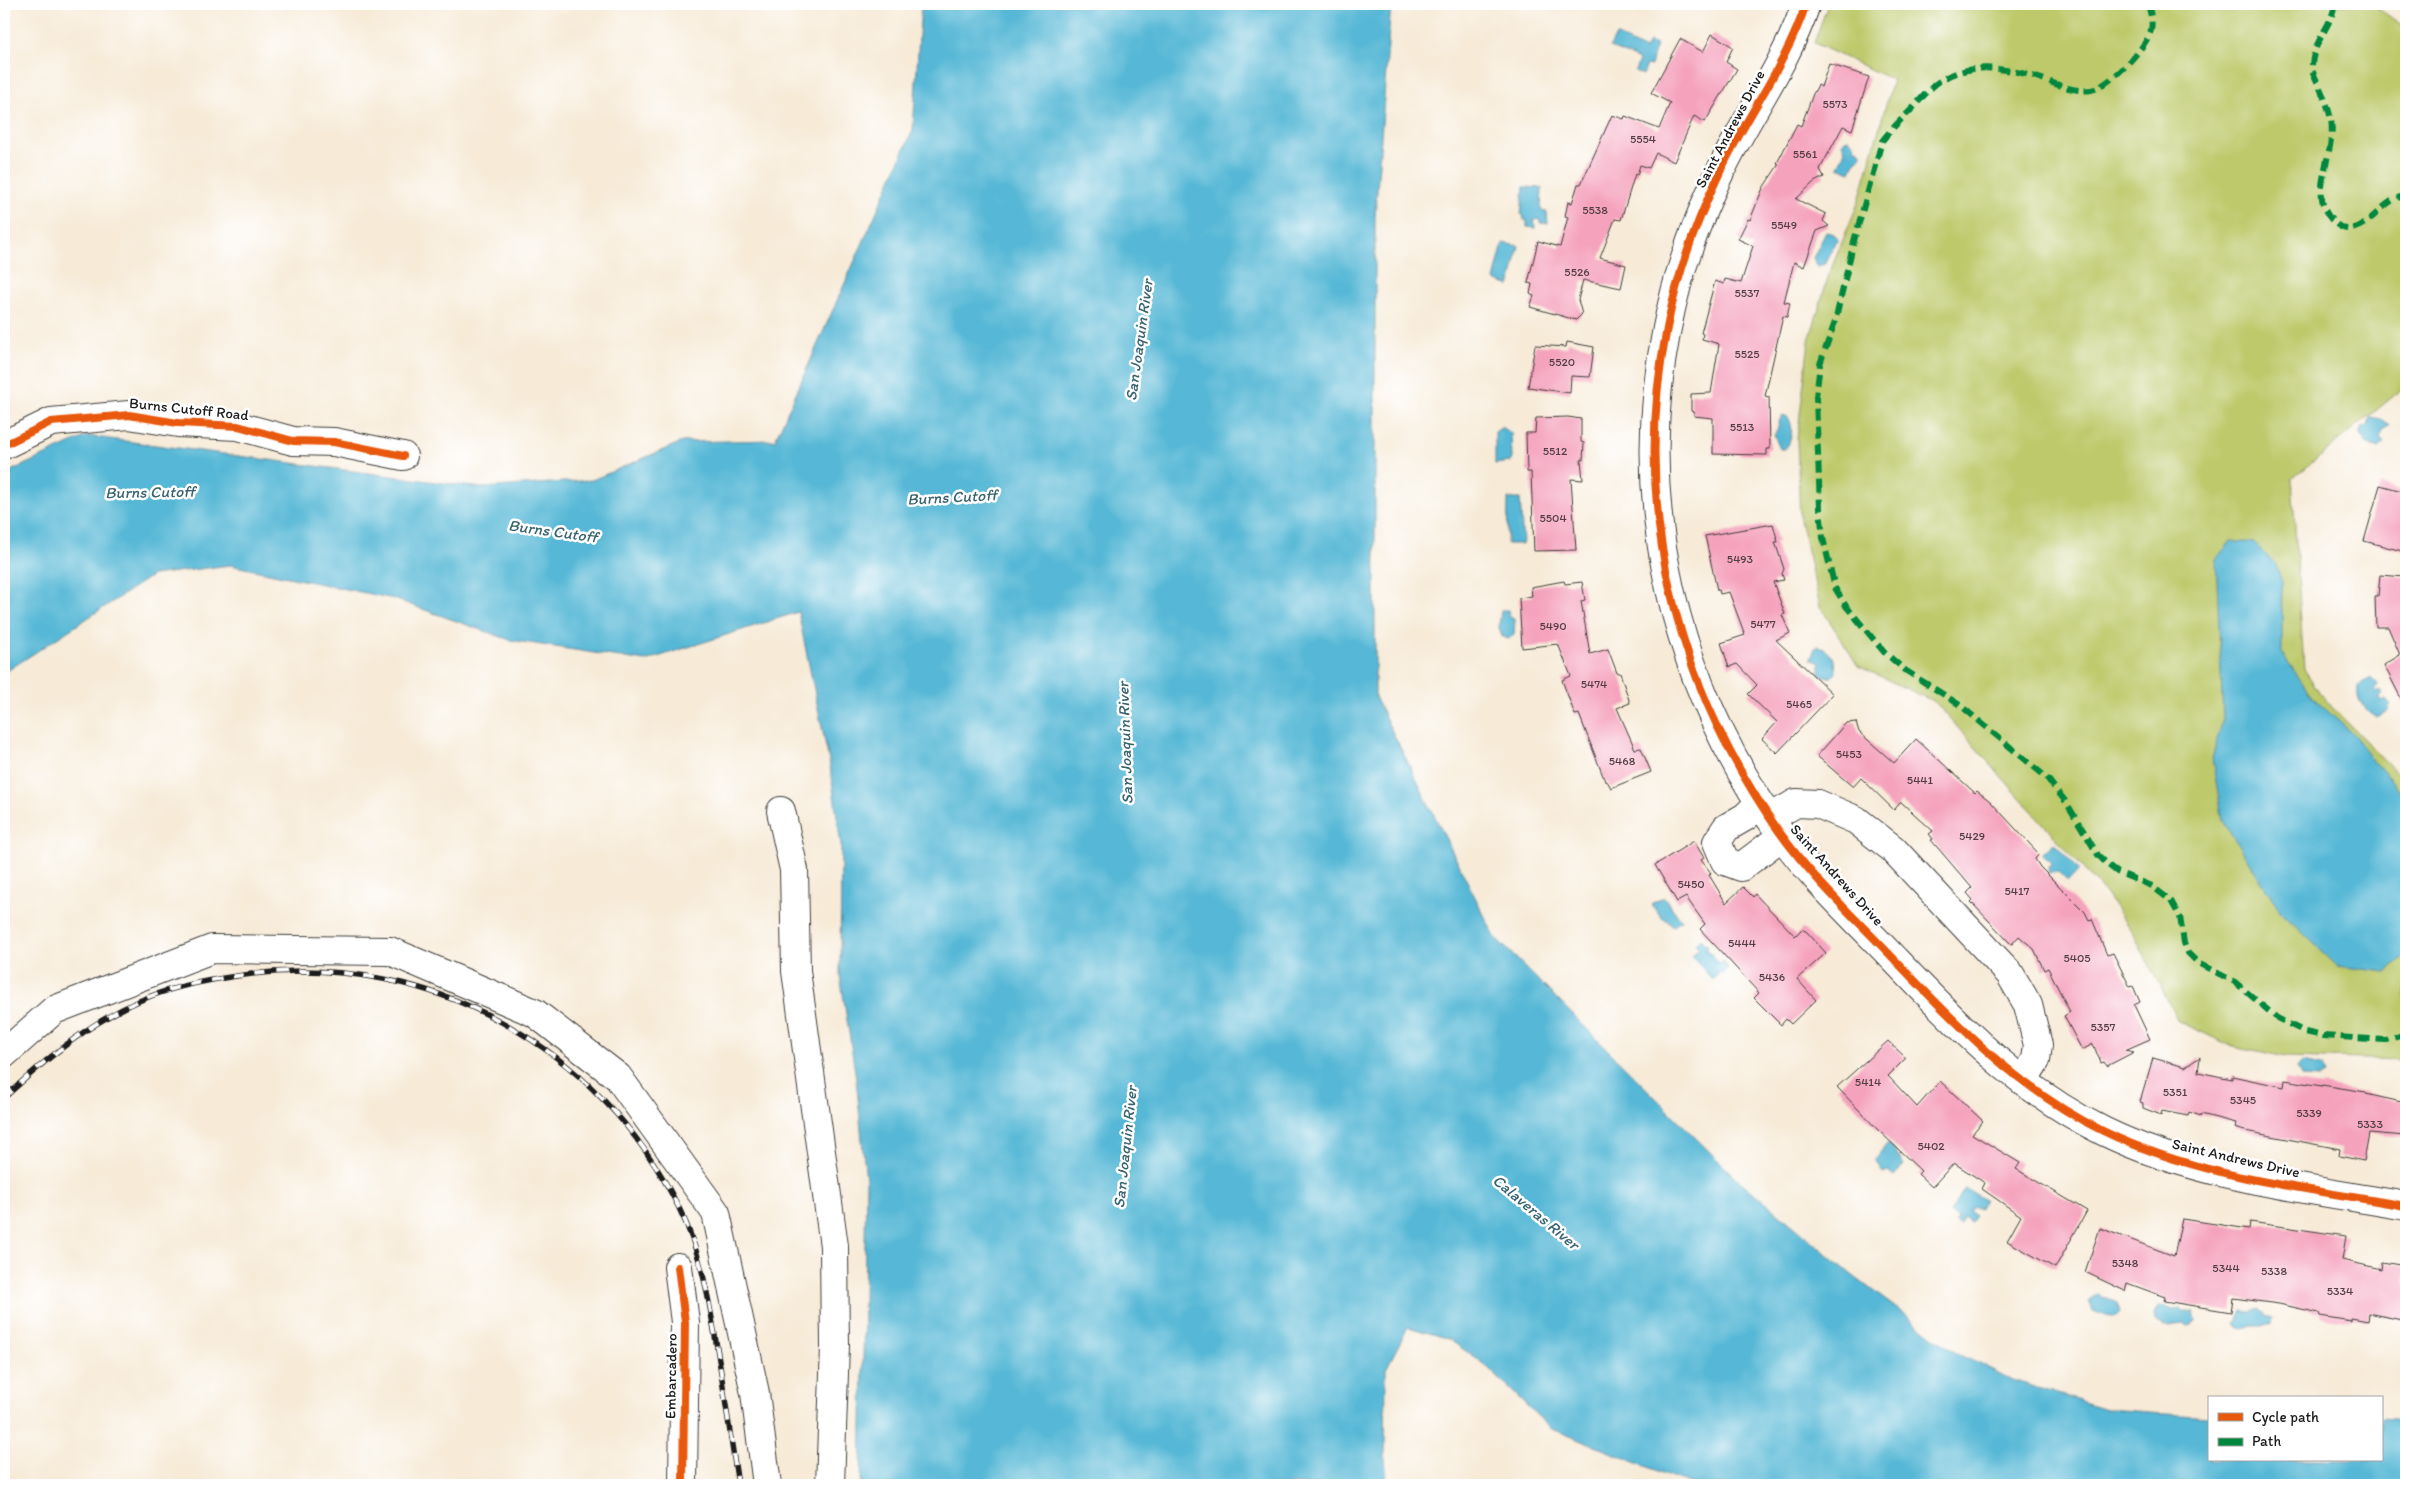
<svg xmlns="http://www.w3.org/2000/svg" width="2410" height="1489" font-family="Itim,sans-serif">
	<rect width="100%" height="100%" fill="#fff"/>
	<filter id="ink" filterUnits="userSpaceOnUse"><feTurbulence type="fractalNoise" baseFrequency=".02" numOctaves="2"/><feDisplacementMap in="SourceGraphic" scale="10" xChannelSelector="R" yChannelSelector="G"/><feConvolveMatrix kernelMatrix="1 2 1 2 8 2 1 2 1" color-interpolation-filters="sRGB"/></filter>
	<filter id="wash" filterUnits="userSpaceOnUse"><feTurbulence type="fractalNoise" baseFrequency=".0096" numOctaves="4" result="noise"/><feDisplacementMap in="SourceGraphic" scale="20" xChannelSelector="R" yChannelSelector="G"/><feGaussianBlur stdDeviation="1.12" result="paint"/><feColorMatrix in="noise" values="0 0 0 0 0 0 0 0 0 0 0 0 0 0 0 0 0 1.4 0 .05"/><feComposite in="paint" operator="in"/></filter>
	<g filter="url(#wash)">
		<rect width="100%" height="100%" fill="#f7ebd8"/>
		<path fill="#bdc96b" stroke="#6c7244" d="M 1828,4 L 2372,4 L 2406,28 L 2406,386 L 2292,479 L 2304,669 L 2324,699 L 2406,782 L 2406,1060 L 2286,1057 L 2229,1045 L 2178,1021 L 2134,935 L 2105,893 L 1935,702 L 1858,666 L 1820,606 L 1800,520 L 1797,439 L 1809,341 L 1829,274 L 1858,203 L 1893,80 L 1814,43 Z"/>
		<path fill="#57b8d6" stroke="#3a6a79" d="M 921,4 L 1391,4 L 1375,217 L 1375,697 L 1495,937 L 1735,1177 L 1852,1275 L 1949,1348 L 2012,1380 L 2106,1409 L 2209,1416 L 2209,1460 L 2381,1460 L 2381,1419 L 2406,1421 L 2406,1485 L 1692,1485 L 1550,1428 L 1483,1363 L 1447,1338 L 1408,1327 L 1386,1369 L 1385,1461 L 1387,1485 L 861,1485 L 866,1181 L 856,1078 L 840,975 L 841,845 L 830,766 L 798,612 L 645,661 L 510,640 L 394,599 L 230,565 L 153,575 L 4,673 L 4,474 L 87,436 L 482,488 L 592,480 L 682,442 L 775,440 L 913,130 Z
			M 1616,35 L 1645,50 L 1649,42 L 1656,45 L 1651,66 L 1647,65 L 1643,75 L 1635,71 L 1639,60 L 1610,47 Z
			M 1849,139 L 1854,144 L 1855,150 L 1858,149 L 1862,154 L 1860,158 L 1856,160 L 1851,172 L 1838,167 L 1845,150 L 1842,144 L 1845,140 Z
			M 1524,187 L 1542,188 L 1541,211 L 1547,212 L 1548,224 L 1541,223 L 1540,219 L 1534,220 L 1535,228 L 1527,227 L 1527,220 L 1524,220 L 1523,215 L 1521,214 Z
			M 1826,232 L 1834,234 L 1838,239 L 1825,264 L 1818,266 L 1813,258 Z
			M 1503,243 L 1519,246 L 1510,286 L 1494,280 Z
			M 1783,415 L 1788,417 C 1794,426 1792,442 1785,449 L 1780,449 L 1774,435 C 1780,429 1777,421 1783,415 Z
			M 2370,417 L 2381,419 L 2389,426 L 2384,429 L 2380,438 L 2384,443 L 2378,448 L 2366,443 L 2360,434 L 2363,427 L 2368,427 Z
			M 1502,427 L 1511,433 L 1512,459 L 1511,462 L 1495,464 L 1495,432 Z
			M 1508,499 L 1520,499 L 1523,544 L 1507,544 Z
			M 2231,541 L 2254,543 L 2276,565 L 2282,582 L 2282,653 L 2312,697 L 2354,735 L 2374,761 L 2398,788 L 2406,802 L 2406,955 L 2387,972 L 2337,966 L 2281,912 L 2223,821 L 2212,759 L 2223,719 L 2216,559 Z
			M 1501,610 L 1508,610 L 1509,616 L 1515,620 L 1514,634 L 1509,639 L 1502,637 L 1499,627 Z
			M 1819,646 L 1824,648 L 1835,659 L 1836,673 L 1831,677 L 1820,675 L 1820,663 L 1811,659 L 1815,648 Z
			M 2371,678 L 2379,686 L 2375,688 L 2375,694 L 2379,691 L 2383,694 L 2378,698 L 2382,701 L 2386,699 L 2391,705 L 2388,707 L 2389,710 L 2377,717 C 2365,708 2356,704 2358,686 Z
			M 2054,843 L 2079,870 L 2068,882 L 2058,872 L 2049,873 L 2048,868 L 2051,863 L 2042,854 Z
			M 1664,897 L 1681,920 L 1673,927 L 1667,920 L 1663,919 L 1651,904 Z
			M 1701,939 L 1708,946 L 1706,949 L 1720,963 L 1723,961 L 1728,968 L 1723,973 L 1720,972 L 1713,980 L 1691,956 L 1699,948 L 1695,944 Z
			M 2302,1062 L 2322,1066 L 2324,1075 L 2319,1078 L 2301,1077 L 2297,1068 Z
			M 1888,1143 C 1896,1150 1898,1157 1904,1165 L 1894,1176 L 1888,1171 L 1883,1173 L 1875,1159 Z
			M 1965,1188 L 1984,1200 L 1980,1208 L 1974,1206 L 1968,1210 L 1975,1215 L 1971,1222 L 1963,1217 L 1960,1224 L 1955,1222 L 1957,1217 L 1950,1213 Z
			M 2097,1294 L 2118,1303 L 2121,1312 C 2115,1322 2102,1314 2093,1311 L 2089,1301 Z
			M 2162,1306 L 2171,1310 L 2179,1309 L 2182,1312 L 2194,1312 L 2196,1321 L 2188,1327 L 2183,1324 L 2167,1326 L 2155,1320 L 2154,1315 L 2158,1307 Z
			M 2259,1308 L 2264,1312 L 2266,1317 L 2273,1319 L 2272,1325 L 2251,1325 L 2243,1329 L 2235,1324 L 2241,1311 L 2248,1312 Z"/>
		<g id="blocks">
			<path fill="#f5a3bd" d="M 1712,34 L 1733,47 L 1726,62 L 1737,69 L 1705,122 L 1694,116 L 1674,162 L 1656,153 L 1649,168 L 1640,165 L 1637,175 L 1635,174 L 1621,220 L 1615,219 L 1600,258 L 1626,265 L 1621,288 L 1583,280 L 1578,300 L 1582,314 L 1576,320 L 1530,307 L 1534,296 L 1530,294 L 1532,284 L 1528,283 L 1538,241 L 1560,247 L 1568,217 L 1565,216 L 1568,202 L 1572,203 L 1578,184 L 1581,184 L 1612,115 L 1624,119 L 1625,116 L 1659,129 L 1670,103 L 1651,93 L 1680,39 L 1703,52 Z
				M 1829,64 L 1869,77 L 1852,130 L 1843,126 L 1820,169 L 1824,177 L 1814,182 L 1796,199 L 1826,214 L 1823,221 L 1829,226 L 1817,231 L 1804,267 L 1794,262 L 1784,302 L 1790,303 L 1787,317 L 1783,316 L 1765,396 L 1769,397 L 1770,449 L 1767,449 L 1767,455 L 1713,454 L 1713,418 L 1694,416 L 1694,412 L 1691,411 L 1691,394 L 1711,393 L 1719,344 L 1702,339 L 1703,334 L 1701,333 L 1715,281 L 1724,284 L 1725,279 L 1741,283 L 1753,246 L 1738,239 L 1748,219 L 1750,220 L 1763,188 L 1779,164 L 1777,163 L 1797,124 L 1801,126 L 1813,94 L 1818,85 L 1821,87 Z
				M 1567,342 L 1594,347 L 1590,377 L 1571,376 L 1570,393 L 1528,387 L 1535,345 L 1566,347 Z
				M 1568,417 L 1581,419 L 1581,442 L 1584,443 L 1583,460 L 1581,460 L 1583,480 L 1571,479 L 1576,550 L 1534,551 L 1531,472 L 1527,472 L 1526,433 L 1535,433 L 1536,418 Z
				M 2380,485 L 2406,492 L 2406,552 L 2364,541 Z
				M 1773,524 L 1778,542 L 1775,542 L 1784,569 L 1782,574 L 1784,580 L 1773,582 L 1785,614 L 1782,615 L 1790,633 L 1776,640 L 1833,694 L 1777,753 L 1762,739 L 1777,722 L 1748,694 L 1757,685 L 1737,664 L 1729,667 L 1721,643 L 1745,635 L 1729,592 L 1720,594 L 1719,590 L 1717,590 L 1705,536 Z
				M 2380,575 L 2406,577 L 2406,708 L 2384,665 L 2400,655 L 2388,627 L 2376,627 L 2375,596 L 2378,596 Z
				M 1564,581 L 1565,584 L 1582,582 L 1585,600 L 1581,601 L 1590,654 L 1608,649 L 1617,673 L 1620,673 L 1630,703 L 1617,708 L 1635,749 L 1641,748 L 1651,772 L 1611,788 L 1607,781 L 1605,781 L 1579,714 L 1575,715 L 1562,680 L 1571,676 L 1558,644 L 1522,648 L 1519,598 L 1532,596 L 1531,587 Z
				M 1856,722 L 1859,732 L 1894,763 L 1916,739 L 1975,793 L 1977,791 L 1990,801 L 2039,854 L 2035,859 L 2040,867 L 2085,912 L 2089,920 L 2092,919 L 2107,955 L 2113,953 L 2130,987 L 2133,986 L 2140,1002 L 2134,1005 L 2150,1039 L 2125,1050 L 2134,1052 L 2107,1066 L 2104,1062 L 2101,1063 L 2093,1044 L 2082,1050 L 2064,1016 L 2070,1012 L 2048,968 L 2044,970 L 2034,949 L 2019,936 L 2012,944 L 2010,943 L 1971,902 L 1973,900 L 1967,893 L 1972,888 L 1931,840 L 1933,839 L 1929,834 L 1933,831 L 1901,802 L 1894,810 L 1861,778 L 1853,787 L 1817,756 L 1846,723 Z
				M 1694,841 L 1704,858 L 1701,860 L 1711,873 L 1709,875 L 1726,903 L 1743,887 L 1753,897 L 1755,894 L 1795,936 L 1802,929 L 1807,932 L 1826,953 L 1797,979 L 1816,1000 L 1791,1024 L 1786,1019 L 1781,1025 L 1754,998 L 1759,993 L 1700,929 L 1705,924 L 1686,897 L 1677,902 L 1655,865 Z
				M 1888,1041 L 1906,1058 L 1888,1076 L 1917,1107 L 1940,1081 L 1983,1121 L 1972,1134 L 2020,1163 L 2016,1169 L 2087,1211 L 2055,1268 L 2007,1241 L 2021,1216 L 1982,1189 L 1985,1183 L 1954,1163 L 1932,1187 L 1918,1174 L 1921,1171 L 1877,1129 L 1837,1087 Z
				M 2200,1057 L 2198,1072 L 2232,1079 L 2232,1076 L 2284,1087 L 2285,1080 L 2322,1086 L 2322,1085 L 2366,1092 L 2366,1094 L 2406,1103 L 2406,1136 L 2369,1133 L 2364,1161 L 2339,1156 L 2340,1149 L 2245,1131 L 2235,1128 L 2236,1123 L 2201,1114 L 2201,1116 L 2189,1112 L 2188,1116 L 2162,1111 L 2161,1115 L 2143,1108 L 2143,1103 L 2140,1102 L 2153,1058 L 2185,1067 Z
				M 2182,1219 L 2249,1229 L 2250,1222 L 2346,1236 L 2342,1260 L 2381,1269 L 2382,1262 L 2406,1266 L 2406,1321 L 2369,1313 L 2368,1321 L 2351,1318 L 2351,1321 L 2320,1316 L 2319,1313 L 2279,1304 L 2233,1298 L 2231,1312 L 2164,1301 L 2165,1297 L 2127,1283 L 2125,1291 L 2085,1272 L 2100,1228 L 2174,1256 Z"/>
		</g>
	</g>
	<g filter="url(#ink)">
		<use href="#blocks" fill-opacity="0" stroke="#3d3b38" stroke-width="1"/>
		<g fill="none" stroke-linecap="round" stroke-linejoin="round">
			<defs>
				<path id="minor" d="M 1806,4 C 1786,65 1747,115 1720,172 C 1696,222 1677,275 1667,328 C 1631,506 1675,683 1778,830 C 1811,877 1854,917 1894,959 C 1957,1025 2019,1090 2103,1131 C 2197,1177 2304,1188 2406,1206
					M 4,445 L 51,422 L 129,415 L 178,423 L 238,426 L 293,441 L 334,442 L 403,456
					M 1760,803 L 1745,817 L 1726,828 L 1717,842 L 1725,861 L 1741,867 L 1782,836
					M 781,811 L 794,870 L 796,971 L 834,1246 L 835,1346 L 830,1485
					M 1770,818 L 1796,803 L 1818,804 L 1856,820 L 1893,849 L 2010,974 L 2028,1005 L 2038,1045 L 2036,1060 L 2023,1081
					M 4,1054 L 54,1010 L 212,949 L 390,951 L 535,1013 L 618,1077 L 716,1213 L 755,1393 L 767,1485
					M 678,1267 L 685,1322 L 683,1485"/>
			</defs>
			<use href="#minor" stroke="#3d3b38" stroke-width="30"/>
			<use href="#minor" stroke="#fff" stroke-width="28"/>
			<defs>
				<path id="rail" d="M 4,1098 C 47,1058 94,1018 151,996 C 183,984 219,978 252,974 C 431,953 600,1047 679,1208 C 704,1258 711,1312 720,1366 C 726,1406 732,1445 738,1485"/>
			</defs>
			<use href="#rail" stroke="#1c1c1c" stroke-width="5.5"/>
			<use href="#rail" stroke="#fff" stroke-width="4" stroke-dasharray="11" stroke-linecap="butt"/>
			<path stroke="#00873e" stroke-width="6" stroke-dasharray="12 6" stroke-linecap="butt" d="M 2148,4 C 2150,12 2153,21 2151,30 C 2147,47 2108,88 2091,90 C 2074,93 2052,82 2036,77 C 2004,67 1965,62 1937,83 C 1928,90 1920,100 1913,108 C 1902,119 1891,129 1882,141 L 1854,241 L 1835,322 L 1820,364 L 1816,397 L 1820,509 L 1823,538 L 1835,588 L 1846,606 L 1884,652 L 1905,670 L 1960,705 L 2046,777 L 2066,802 L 2098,855 L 2108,865 L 2117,872 L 2152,886 L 2171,901 L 2180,917 L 2184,943 L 2188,953 L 2198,963 L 2235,982 L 2277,1018 L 2305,1032 L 2323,1036 L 2386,1040 L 2400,1036 L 2406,1031
				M 2335,4 C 2331,29 2311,42 2312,70 C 2319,87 2328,103 2331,120 C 2337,153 2305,196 2334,222 C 2339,227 2345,230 2351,229 C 2373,225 2383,198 2406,196"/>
			<defs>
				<path id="cycleway" d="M 1806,4 C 1786,65 1747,115 1720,172 C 1696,222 1677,275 1667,328 C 1631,506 1675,683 1778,830 C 1811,877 1854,917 1894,959 C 1957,1025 2019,1090 2103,1131 C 2197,1177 2304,1188 2406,1206
					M 4,445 L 51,422 L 129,415 L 178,423 L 238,426 L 293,441 L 334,442 L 403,456
					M 678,1267 L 685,1322 L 683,1485"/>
			</defs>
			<use href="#cycleway" stroke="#fff" stroke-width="11"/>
			<use href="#cycleway" stroke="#e8590c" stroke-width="8"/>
		</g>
	</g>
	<g text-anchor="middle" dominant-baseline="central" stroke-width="5" stroke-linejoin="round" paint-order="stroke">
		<g font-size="12" fill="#523e44">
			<text x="1835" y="104">5573</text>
			<text x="1643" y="139">5554</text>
			<text x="1805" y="154">5561</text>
			<text x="1595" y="210">5538</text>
			<text x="1784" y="225">5549</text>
			<text x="1577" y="272">5526</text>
			<text x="1747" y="293">5537</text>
			<text x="1747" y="354">5525</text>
			<text x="1562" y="362">5520</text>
			<text x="1742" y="427">5513</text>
			<text x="1555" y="451">5512</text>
			<text x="1553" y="518">5504</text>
			<text x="1740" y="559">5493</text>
			<text x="1763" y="624">5477</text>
			<text x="1553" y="626">5490</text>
			<text x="1594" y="684">5474</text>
			<text x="1799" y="704">5465</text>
			<text x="1849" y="754">5453</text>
			<text x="1622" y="761">5468</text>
			<text x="1920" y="780">5441</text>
			<text x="1972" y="836">5429</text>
			<text x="1691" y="884">5450</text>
			<text x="2017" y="891">5417</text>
			<text x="1742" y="943">5444</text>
			<text x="2077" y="958">5405</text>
			<text x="1772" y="977">5436</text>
			<text x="2103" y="1027">5357</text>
			<text x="1868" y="1082">5414</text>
			<text x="2175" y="1092">5351</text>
			<text x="2243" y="1100">5345</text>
			<text x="2309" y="1113">5339</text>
			<text x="2370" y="1124">5333</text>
			<text x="1931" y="1146">5402</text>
			<text x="2125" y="1263">5348</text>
			<text x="2226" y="1268">5344</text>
			<text x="2274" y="1271">5338</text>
			<text x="2340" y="1291">5334</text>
		</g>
		<g font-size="15" fill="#1c1c1c" stroke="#fff">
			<text transform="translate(1730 129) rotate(-62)">Saint Andrews Drive</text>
			<text transform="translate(189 409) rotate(6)">Burns Cutoff Road</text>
			<text transform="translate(1837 875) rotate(48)">Saint Andrews Drive</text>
			<text transform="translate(2236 1158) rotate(13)">Saint Andrews Drive</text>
			<text transform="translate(671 1376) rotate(-89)">Embarcadero</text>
		</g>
		<g font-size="16" font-style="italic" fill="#376270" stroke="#fff">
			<text transform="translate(1139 340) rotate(-82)">San Joaquin River</text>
			<text transform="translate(150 492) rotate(-1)">Burns Cutoff</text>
			<text transform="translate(952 497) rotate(-3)">Burns Cutoff</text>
			<text transform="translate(553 531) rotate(8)">Burns Cutoff</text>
			<text transform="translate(1125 743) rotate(-92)">San Joaquin River</text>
			<text transform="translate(1125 1147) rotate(-84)">San Joaquin River</text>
			<text transform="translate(1536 1212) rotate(40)">Calaveras River</text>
		</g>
	</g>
	<rect width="2410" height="1489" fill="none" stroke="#fff" stroke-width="20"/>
	<rect x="2208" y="1396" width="175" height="65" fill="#ffffff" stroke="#a4a4a4"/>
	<rect x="2218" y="1413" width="25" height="8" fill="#e8590c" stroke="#a4a4a4"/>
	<text x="2252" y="1422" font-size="15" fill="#1c1c1c">Cycle path</text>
	<rect x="2218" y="1438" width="25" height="8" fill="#00873e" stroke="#a4a4a4"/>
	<text x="2252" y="1446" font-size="15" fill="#1c1c1c">Path</text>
</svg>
